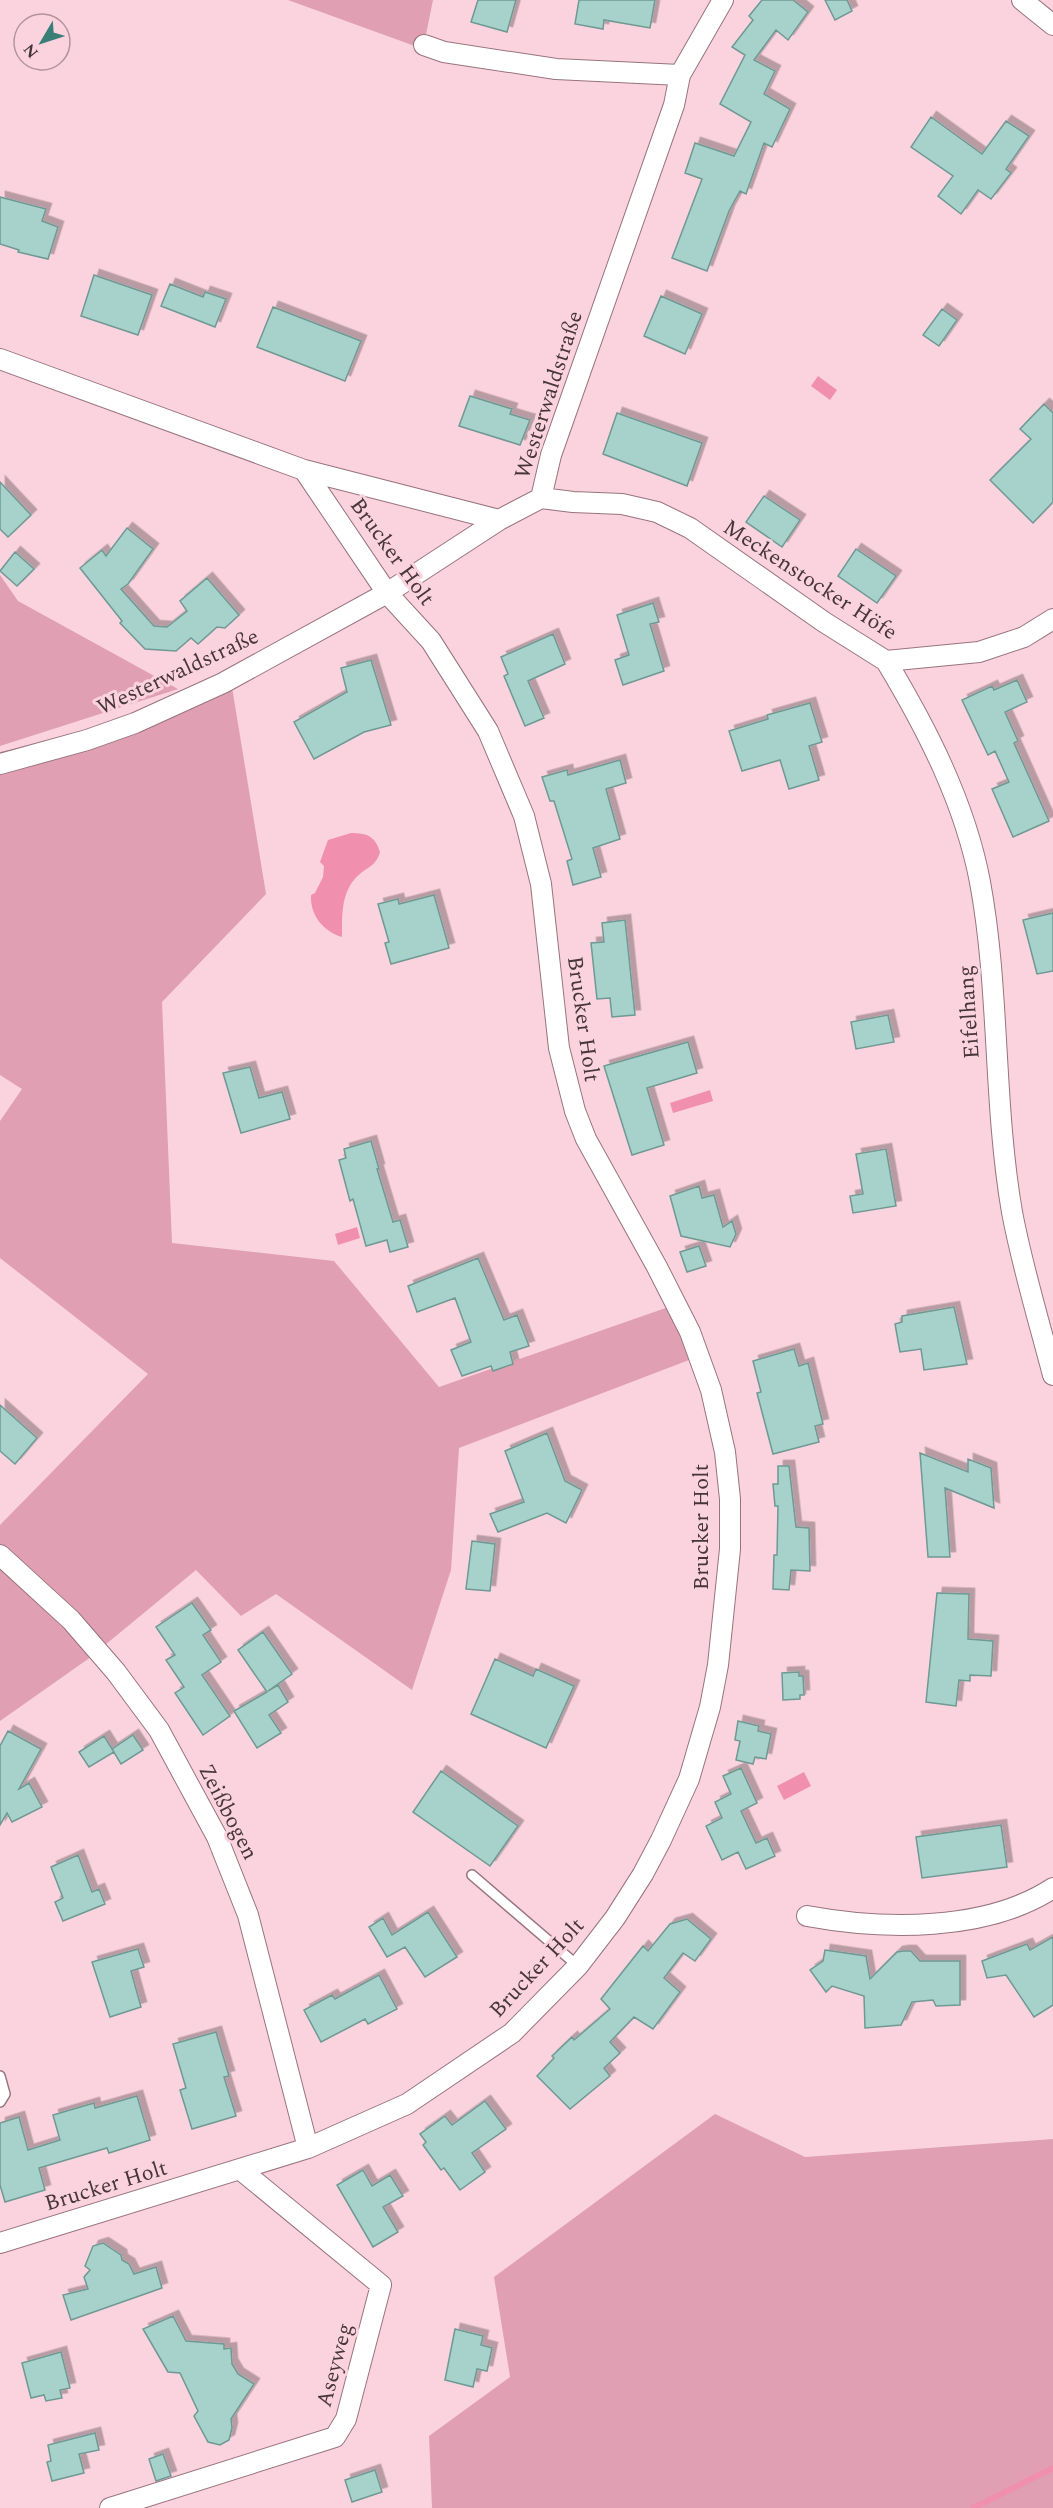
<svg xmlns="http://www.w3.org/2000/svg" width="1053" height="2508" font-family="Spectral,serif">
	<defs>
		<filter id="shadow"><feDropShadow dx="5.5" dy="-5.5" stdDeviation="0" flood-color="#0004"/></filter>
	</defs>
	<rect width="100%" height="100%" fill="#fbd3de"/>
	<path fill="#e09fb2" d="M 288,0 L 433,0 L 423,49 Z
		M 0,575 L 18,601 L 178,689 L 0,746 Z
		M 229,669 L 266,894 L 162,1002 L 172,1243 L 334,1261 L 439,1387 L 680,1303 L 690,1332 L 689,1360 L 459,1448 L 451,1570 L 412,1690 L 276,1594 L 241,1616 L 196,1570 L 88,1659 L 0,1721 L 0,1525 L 148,1374 L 0,1258 L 0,1121 L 22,1089 L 0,1075 L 0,752 L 102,729 Z
		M 715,2114 L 805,2157 L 1053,2139 L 1053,2508 L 432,2508 L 429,2436 L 510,2377 L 494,2277 Z"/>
	<path fill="#f18fae" d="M 818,376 L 837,390 L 830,400 L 811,386 Z
		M 351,833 C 367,833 375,836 380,852 C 377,864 370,866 361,873 C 341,889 342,913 342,937 C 323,931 310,915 311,895 L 315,893 L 323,877 L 324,866 L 320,862 L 328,840 Z
		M 710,1090 L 713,1101 L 673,1113 L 670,1103 Z
		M 357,1227 L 360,1238 L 338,1245 L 335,1234 Z
		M 804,1772 L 811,1786 L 784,1800 L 777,1786 Z"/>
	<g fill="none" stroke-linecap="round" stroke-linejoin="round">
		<path stroke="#f18fae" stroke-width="6" d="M 973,2508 L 1053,2468"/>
	</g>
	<path fill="#a6d2cb" stroke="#6f9993" stroke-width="1.5" filter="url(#shadow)" d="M 478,0 L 516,0 L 507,32 L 471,22 Z
		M 579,0 L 655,0 L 650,28 L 604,20 L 603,29 L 575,24 Z
		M 762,0 L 793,0 L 808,12 L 788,40 L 776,30 L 754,60 L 775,71 L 764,94 L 790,109 L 772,147 L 764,143 L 746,194 L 740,191 L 729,211 L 707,271 L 672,258 L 702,179 L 685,173 L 695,143 L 734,156 L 751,122 L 720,104 L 745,55 L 732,47 L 753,20 L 749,16 Z
		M 825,0 L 847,0 L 852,11 L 835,20 Z
		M 931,117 L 982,154 L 1006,121 L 1029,136 L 1006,169 L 1011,173 L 991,199 L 978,190 L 961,214 L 938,196 L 953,176 L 911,147 Z
		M 0,197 L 46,209 L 42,221 L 58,227 L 48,259 L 18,252 L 19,250 L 0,244 Z
		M 94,275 L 152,295 L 138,335 L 81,316 Z
		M 170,284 L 203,297 L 205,292 L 226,299 L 215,327 L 161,306 Z
		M 661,296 L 702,314 L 685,354 L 644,336 Z
		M 273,307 L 361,341 L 345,381 L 257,347 Z
		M 942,309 L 957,320 L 939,346 L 923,335 Z
		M 470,396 L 512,409 L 510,414 L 530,420 L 520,445 L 459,426 Z
		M 1044,404 L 1053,413 L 1053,502 L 1033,523 L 990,480 L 1031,439 L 1020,429 Z
		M 617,413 L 702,443 L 687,486 L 603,454 Z
		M 0,482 L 31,515 L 8,537 L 0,529 Z
		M 764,496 L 800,520 L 782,547 L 746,522 Z
		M 127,528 L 153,549 L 128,584 L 121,589 L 154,626 L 167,627 L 187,611 L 180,601 L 207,578 L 239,615 L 225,628 L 217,627 L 198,644 L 191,638 L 176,651 L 145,649 L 120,623 L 122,621 L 80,568 L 102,550 L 106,556 Z
		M 856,549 L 896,576 L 877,603 L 838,576 Z
		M 15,552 L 34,569 L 17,586 L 0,571 Z
		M 653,603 L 659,622 L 650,624 L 664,671 L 623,685 L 615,660 L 629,655 L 617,615 Z
		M 553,634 L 565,664 L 528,681 L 544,718 L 525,726 L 504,676 L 508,674 L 501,657 Z
		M 371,660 L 391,725 L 364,732 L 314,759 L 294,722 L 347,692 L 341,668 Z
		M 1017,680 L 1027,702 L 1005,712 L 1018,741 L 1014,743 L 1049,821 L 1013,837 L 992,789 L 1009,782 L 995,751 L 988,755 L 962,700 L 992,686 L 994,690 Z
		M 810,703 L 822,742 L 809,746 L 819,780 L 789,789 L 780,760 L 742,771 L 729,731 L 768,719 L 767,715 Z
		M 620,760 L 626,783 L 606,789 L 620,839 L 593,848 L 601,877 L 573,885 L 567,861 L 572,859 L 554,801 L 550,801 L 542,777 L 567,770 L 568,775 Z
		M 434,895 L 449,948 L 391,964 L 385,943 L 389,942 L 378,904 L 398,899 L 399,904 Z
		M 1053,913 L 1053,971 L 1037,974 L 1023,920 Z
		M 625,920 L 635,1015 L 612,1017 L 610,998 L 597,999 L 591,943 L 604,942 L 602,923 Z
		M 888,1015 L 894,1042 L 856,1049 L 851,1022 Z
		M 688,1042 L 697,1073 L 647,1088 L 664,1145 L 632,1155 L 604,1066 Z
		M 250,1067 L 259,1098 L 282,1092 L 290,1119 L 241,1133 L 223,1073 Z
		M 371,1141 L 379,1169 L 377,1169 L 393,1222 L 400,1220 L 408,1247 L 390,1252 L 387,1240 L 366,1246 L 353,1199 L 350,1201 L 339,1160 L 346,1158 L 344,1149 Z
		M 886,1149 L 896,1206 L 853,1213 L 850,1196 L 863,1194 L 856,1154 Z
		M 699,1186 L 702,1198 L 714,1195 L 723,1227 L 732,1221 L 736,1234 L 730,1247 L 681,1236 L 670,1196 Z
		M 699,1246 L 706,1266 L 687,1272 L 680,1252 Z
		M 478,1258 L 504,1320 L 517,1315 L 529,1346 L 510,1352 L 513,1364 L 493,1371 L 491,1366 L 462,1376 L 451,1350 L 471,1342 L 455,1298 L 417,1312 L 408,1286 Z
		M 954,1307 L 967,1364 L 924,1370 L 921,1349 L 900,1352 L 895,1324 L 902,1322 L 902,1316 Z
		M 794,1349 L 799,1366 L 808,1363 L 823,1424 L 815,1426 L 819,1442 L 773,1454 L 757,1393 L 761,1392 L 753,1361 Z
		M 0,1405 L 37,1438 L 15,1464 L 0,1451 Z
		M 547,1433 L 565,1481 L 582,1490 L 566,1523 L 547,1513 L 498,1532 L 490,1514 L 524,1502 L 505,1451 Z
		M 920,1453 L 968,1472 L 968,1459 L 991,1468 L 994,1508 L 945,1488 L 950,1557 L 928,1557 Z
		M 778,1466 L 789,1466 L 796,1527 L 809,1528 L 810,1571 L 791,1570 L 789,1590 L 773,1589 L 774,1555 L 777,1555 L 778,1506 L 775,1506 L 773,1484 L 778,1484 Z
		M 472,1541 L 495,1544 L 490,1591 L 466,1589 Z
		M 937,1593 L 969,1594 L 968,1639 L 993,1641 L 991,1676 L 970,1675 L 970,1681 L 959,1680 L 956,1706 L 926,1702 Z
		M 192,1603 L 211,1630 L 203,1635 L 221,1662 L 202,1675 L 230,1716 L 203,1735 L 175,1693 L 184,1687 L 166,1660 L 175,1655 L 156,1627 Z
		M 263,1632 L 292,1674 L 268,1691 L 278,1685 L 288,1702 L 269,1715 L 281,1733 L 257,1748 L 234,1711 L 267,1692 L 238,1650 Z
		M 495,1659 L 533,1676 L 536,1669 L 574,1686 L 546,1748 L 471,1714 Z
		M 799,1672 L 799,1676 L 803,1676 L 804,1695 L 800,1695 L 800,1699 L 783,1700 L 782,1673 Z
		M 738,1721 L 759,1726 L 758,1731 L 771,1734 L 766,1759 L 755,1757 L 753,1764 L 736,1760 L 740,1741 L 735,1740 Z
		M 8,1731 L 41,1749 L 19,1789 L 29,1783 L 42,1807 L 12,1822 L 7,1813 L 0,1825 L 0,1746 Z
		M 133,1735 L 143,1750 L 121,1764 L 112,1749 Z
		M 104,1736 L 114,1752 L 89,1767 L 79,1752 Z
		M 741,1768 L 757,1803 L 741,1811 L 756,1843 L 767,1838 L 775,1856 L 746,1869 L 738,1852 L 722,1860 L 706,1826 L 722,1818 L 715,1802 L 731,1794 L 723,1776 Z
		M 441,1771 L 518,1826 L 490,1866 L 413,1812 Z
		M 1001,1825 L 1007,1867 L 922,1878 L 916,1837 Z
		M 78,1855 L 92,1892 L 99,1889 L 105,1904 L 63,1921 L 55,1902 L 63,1898 L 51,1867 Z
		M 428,1912 L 457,1957 L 425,1977 L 405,1947 L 387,1957 L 369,1927 L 383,1918 L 392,1935 Z
		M 687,1919 L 711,1939 L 695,1961 L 683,1953 L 664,1978 L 680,1992 L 653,2029 L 634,2017 L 610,2042 L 620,2053 L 604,2068 L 610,2076 L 570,2109 L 537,2076 L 554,2058 L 552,2056 L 572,2037 L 574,2040 L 610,2009 L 601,1999 L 643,1946 L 648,1951 L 670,1924 Z
		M 1053,1937 L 1053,2005 L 1034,2017 L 1006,1975 L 987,1978 L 982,1961 L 1027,1944 L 1030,1950 Z
		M 138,1949 L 144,1967 L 131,1971 L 141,2007 L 110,2017 L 92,1962 Z
		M 825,1950 L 866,1956 L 870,1979 L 897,1952 L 903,1951 L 911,1951 L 920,1961 L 960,1961 L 960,2005 L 936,2006 L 933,2000 L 912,2002 L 901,2025 L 865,2028 L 864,1996 L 832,1986 L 826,1992 L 810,1970 L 823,1961 Z
		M 379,1975 L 397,2009 L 368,2024 L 365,2019 L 321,2042 L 304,2010 L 332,1995 L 335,1999 Z
		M 216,2032 L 229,2076 L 224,2077 L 236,2116 L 192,2129 L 180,2090 L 186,2088 L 173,2044 Z
		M 137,2096 L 150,2140 L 109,2153 L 107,2148 L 39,2168 L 45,2190 L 5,2202 L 0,2185 L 0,2123 L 19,2117 L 28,2150 L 60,2140 L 53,2115 L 94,2103 L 95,2108 Z
		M 485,2101 L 506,2129 L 472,2153 L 485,2172 L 460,2190 L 444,2168 L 441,2170 L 423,2145 L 426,2142 L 420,2134 L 445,2116 L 452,2125 Z
		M 363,2170 L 372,2186 L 390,2175 L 403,2196 L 383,2207 L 398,2232 L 373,2247 L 337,2185 Z
		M 103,2243 L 121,2255 L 122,2260 L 129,2264 L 134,2274 L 156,2267 L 162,2288 L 71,2320 L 63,2295 L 88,2289 L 84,2277 L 90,2270 L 85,2266 L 93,2246 Z
		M 173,2316 L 186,2341 L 224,2344 L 224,2349 L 231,2348 L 232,2364 L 238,2374 L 254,2384 L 231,2419 L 232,2428 L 229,2440 L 220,2445 L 208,2442 L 194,2416 L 198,2411 L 180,2373 L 168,2372 L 143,2329 Z
		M 455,2329 L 483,2336 L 481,2345 L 492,2348 L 487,2371 L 477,2369 L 473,2387 L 445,2380 Z
		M 61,2352 L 70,2388 L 60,2390 L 62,2398 L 46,2401 L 44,2395 L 31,2398 L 22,2363 Z
		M 95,2433 L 99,2450 L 79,2454 L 84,2473 L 52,2481 L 47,2462 L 51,2461 L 48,2445 Z
		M 163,2454 L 171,2476 L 156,2481 L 149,2459 Z
		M 375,2470 L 382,2492 L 352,2502 L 345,2480 Z"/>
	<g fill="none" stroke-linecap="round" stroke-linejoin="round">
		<defs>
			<path id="lane" d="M 472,1875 L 578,1966
				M 0,2076 L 5,2094 L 0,2102"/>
			<path id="street" d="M 1022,0 L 1053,25
				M 424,45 L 444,52 L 556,69 L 680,75
				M 0,359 L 304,470 L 499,520
				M 541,498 L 573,502 L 622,504 L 657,512 L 690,528 L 824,622 L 886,661 L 979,652 L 1024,637 L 1053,619
				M 886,661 C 927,729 965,803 980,882 C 1000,990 993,1102 1012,1212 C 1022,1266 1039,1321 1053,1375
				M 0,764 L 87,740 L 135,723 L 223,683 L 387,593 L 499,520 L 541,498 L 551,455 L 674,105 L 680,75 L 723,0
				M 0,1555 L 71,1620 L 116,1672 L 159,1730 L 217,1837 L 248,1915 L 308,2148
				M 807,1916 C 883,1930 986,1932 1053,1888
				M 0,2243 L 308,2148 L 407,2104 L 512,2033 L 578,1966 L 615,1918 L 643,1874 L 661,1840 L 689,1779 L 710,1707 L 718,1665 L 730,1549 L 730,1499 L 725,1452 L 711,1390 L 690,1332 L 657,1267 L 586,1139 L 575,1111 L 559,1048 L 541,884 L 524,816 L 488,731 L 431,641 L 387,593 L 304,470
				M 110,2508 L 335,2437 L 346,2419 L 381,2285 L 241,2170"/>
		</defs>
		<use href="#lane" stroke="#98747e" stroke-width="12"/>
		<use href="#street" stroke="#98747e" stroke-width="22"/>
		<use href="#lane" stroke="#fff" stroke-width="9"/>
		<use href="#street" stroke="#fff" stroke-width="20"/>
	</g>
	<g text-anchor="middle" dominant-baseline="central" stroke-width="6" stroke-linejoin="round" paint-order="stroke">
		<g font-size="22" fill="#46363a" stroke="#fbd3de">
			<text transform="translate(549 395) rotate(-72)">Westerwaldstraße</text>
			<text transform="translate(392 552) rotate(54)">Brucker Holt</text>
			<text transform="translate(810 580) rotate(33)">Meckenstocker Höfe</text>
			<text transform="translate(178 672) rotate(-25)">Westerwaldstraße</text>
			<text transform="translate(969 1012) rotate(-94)">Eifelhang</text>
			<text transform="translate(583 1019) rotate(82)">Brucker Holt</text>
			<text transform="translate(701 1527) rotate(-90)">Brucker Holt</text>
			<text transform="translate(228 1812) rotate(63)">Zeißbogen</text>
			<text transform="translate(537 1968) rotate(-47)">Brucker Holt</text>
			<text transform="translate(106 2186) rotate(-17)">Brucker Holt</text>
			<text transform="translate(335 2365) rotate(-75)">Aseyweg</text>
		</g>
	</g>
	<g transform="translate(42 42) rotate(231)"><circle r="28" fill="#fbd3de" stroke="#b3949c" stroke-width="1.5"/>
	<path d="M0-4.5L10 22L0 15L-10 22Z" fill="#397f77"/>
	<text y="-9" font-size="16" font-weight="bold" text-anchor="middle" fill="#46363a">N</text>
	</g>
</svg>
